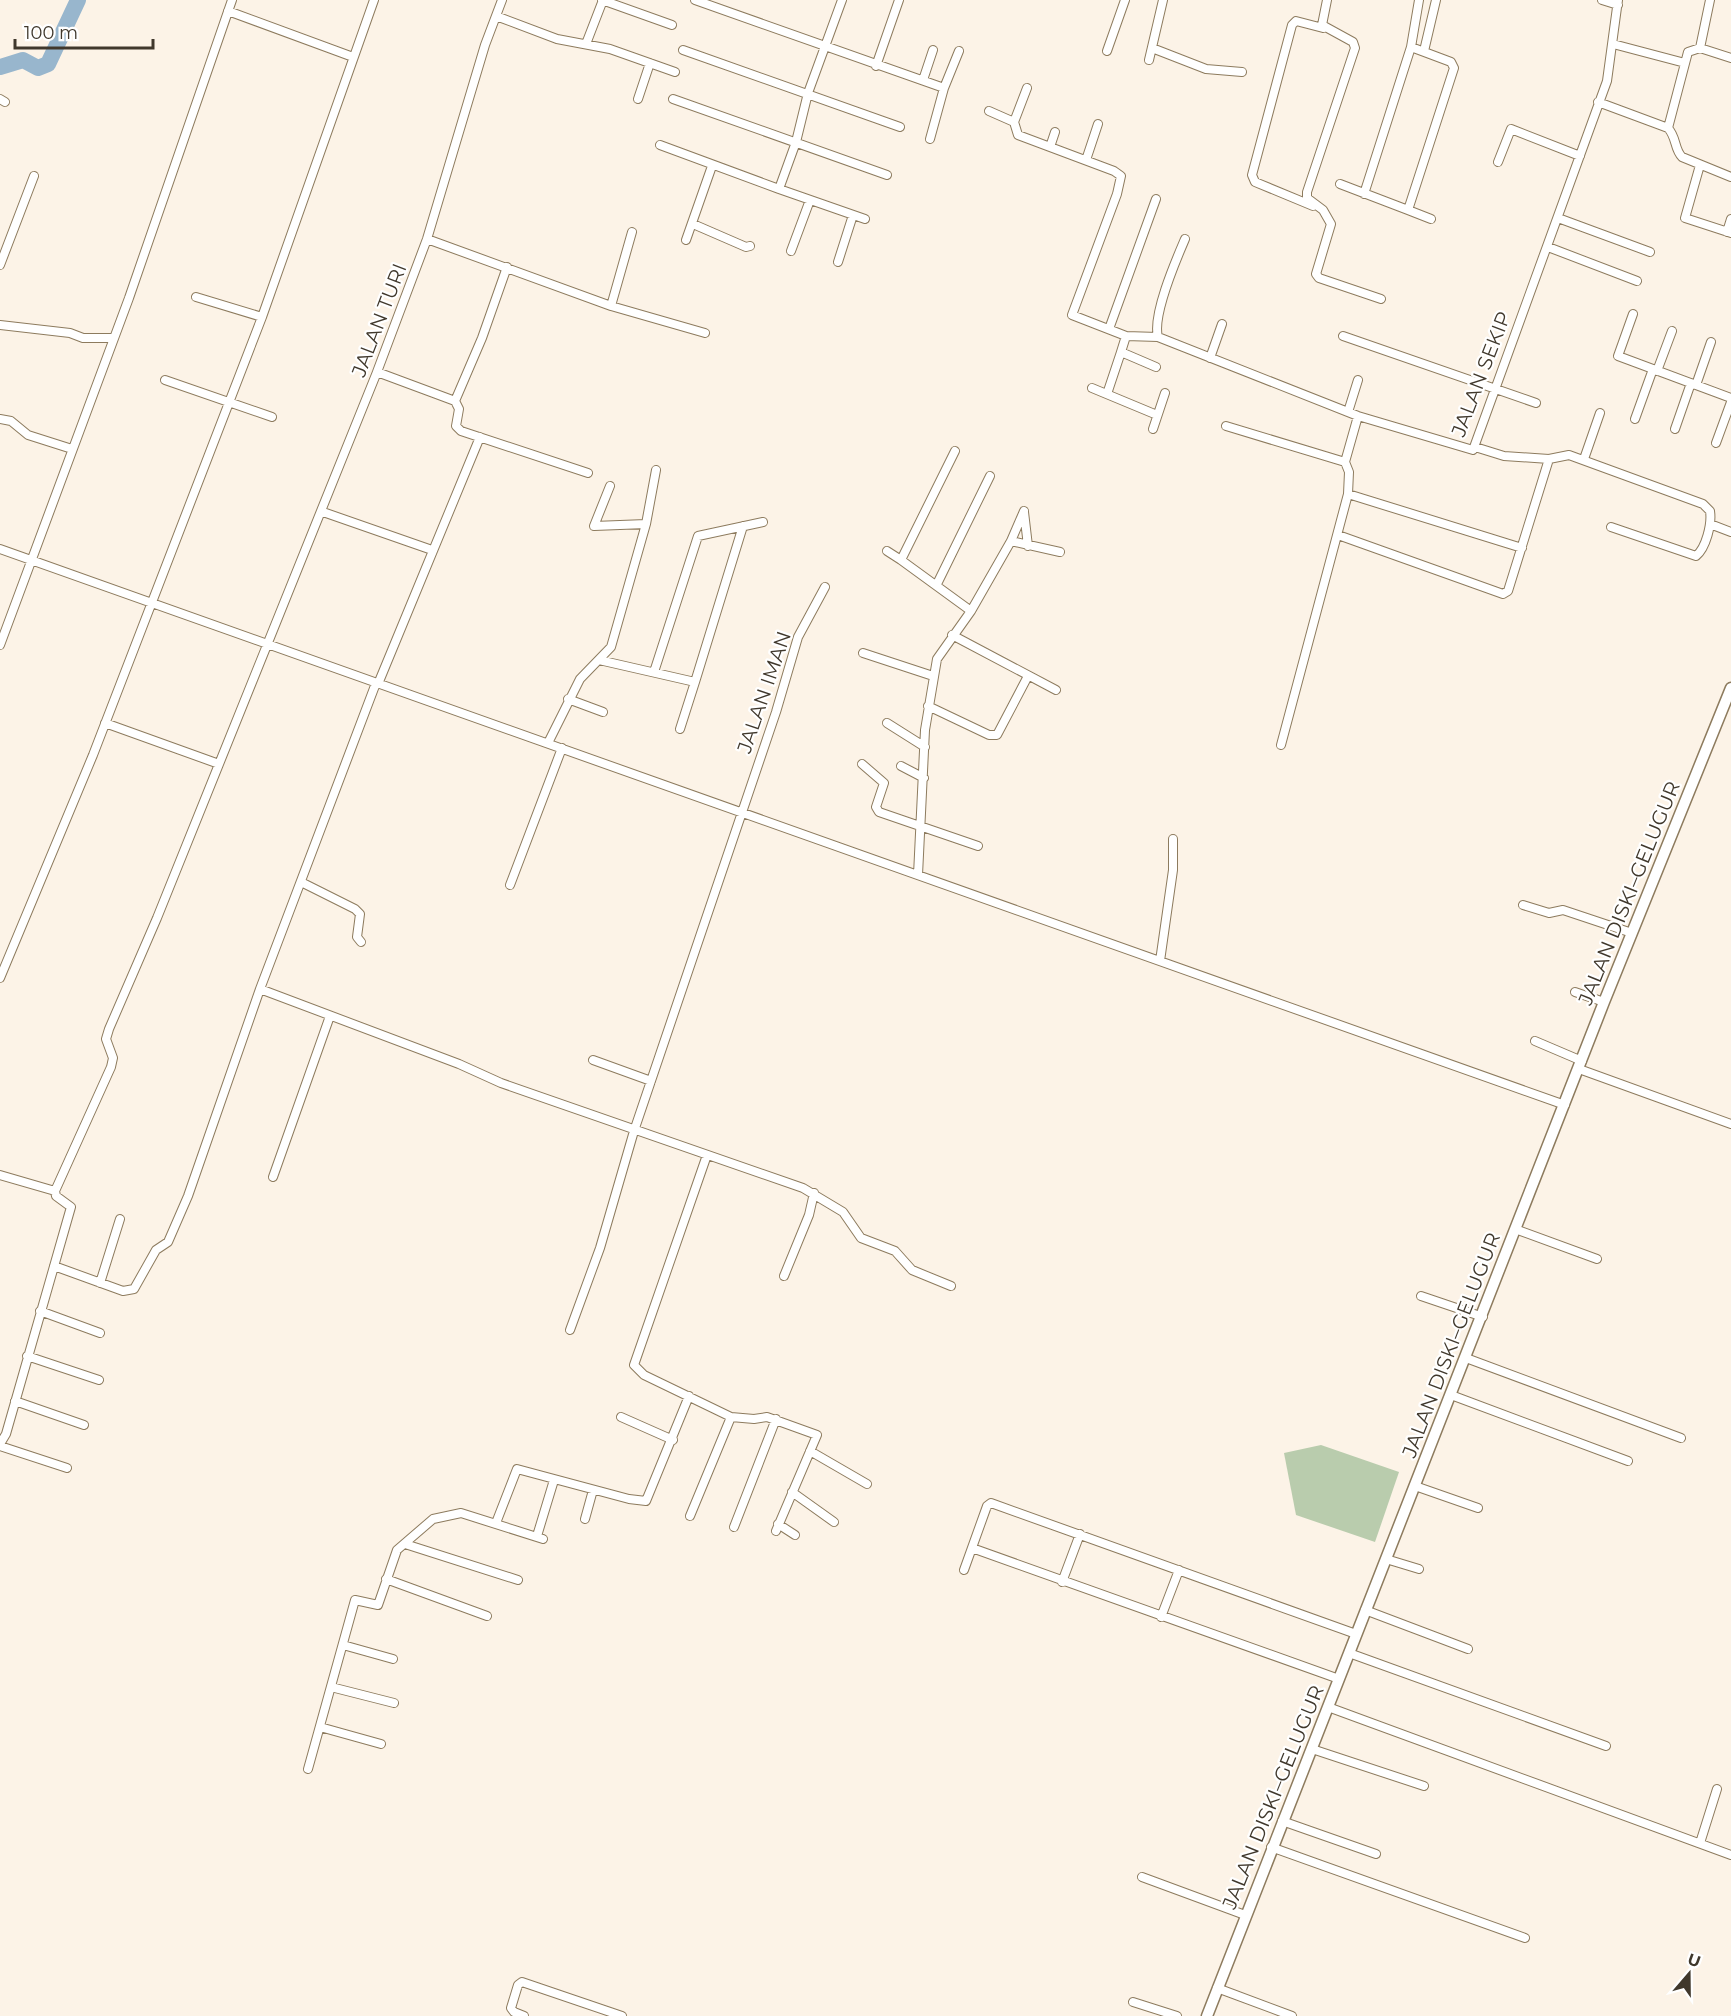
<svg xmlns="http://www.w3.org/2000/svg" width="1731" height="2016" font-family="Montserrat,sans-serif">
	<rect width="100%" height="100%" fill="#fcf3e7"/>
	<path fill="#b9ccad" d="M 1321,1445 L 1399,1472 L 1375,1542 L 1296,1515 L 1284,1453 Z"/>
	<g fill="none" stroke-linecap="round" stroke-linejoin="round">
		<path stroke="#98b6cd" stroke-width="16" d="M 0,67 L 23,60 L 38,68 L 48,64 L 78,0"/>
		<defs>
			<path id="street" d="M 602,0 L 672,25
				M 695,0 L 944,88
				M 1327,0 L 1322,25 L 1353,42 L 1355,48 L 1307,192 L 1307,198 L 1323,210 L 1331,224 L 1316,274 L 1319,278 L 1381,299
				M 1602,0 L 1618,5
				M 228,11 L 353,57
				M 496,16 L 557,39 L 610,49 L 675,72
				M 586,44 L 603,0
				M 1613,44 L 1685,63
				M 1152,48 L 1206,69 L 1242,72
				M 1700,48 L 1710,0
				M 683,50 L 900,127
				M 1107,51 L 1125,0
				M 1424,51 L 1436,0
				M 1149,60 L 1163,0
				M 876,66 L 899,0
				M 923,80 L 933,50
				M 0,99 L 5,102
				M 638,99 L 650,63
				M 673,99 L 887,175
				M 1598,102 L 1668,128 C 1677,138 1674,149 1682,157 L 1731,177
				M 989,111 L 1014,122 L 1018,135 L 1114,171 L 1121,176 L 1117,194 L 1072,315 L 1126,336 L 1158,337
				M 1014,122 L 1027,88
				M 1668,128 L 1688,52 L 1700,48 L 1731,58
				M 930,139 L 944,88 L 959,51
				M 660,145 L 779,189 L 796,142 L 808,93 L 842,0
				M 1050,147 L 1055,132
				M 1086,160 L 1098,124
				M 1498,162 L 1511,129 L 1580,156
				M 1700,165 L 1685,218 L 1731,233
				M 1340,184 L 1408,210 L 1454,68 L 1451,62 L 1411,47
				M 779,189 L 865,219
				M 1364,194 L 1411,47 L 1419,0
				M 1313,206 L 1255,182 L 1252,175 L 1292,25 L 1296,21 L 1323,28
				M 1408,210 L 1431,219
				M 1558,218 L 1650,252
				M 693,224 L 746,247 L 750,246
				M 1727,232 L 1731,219
				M 427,239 L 611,306 L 632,232
				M 1185,239 C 1176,260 1152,315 1158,337 L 1358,416 L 1473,450 L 1607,81 L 1618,0
				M 686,240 L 712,166
				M 1548,247 L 1637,281
				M 791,251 L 810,200
				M 838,262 L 853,215
				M 0,265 L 34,176
				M 196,297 L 262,317
				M 611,306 L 705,333
				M 1633,314 L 1618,356 L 1731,398
				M 0,325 L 70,333 L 83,338 L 114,338
				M 1109,329 L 1156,199
				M 1126,336 L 1121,352 L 1156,367
				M 1343,336 L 1536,403
				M 1210,358 L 1222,324
				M 1657,371 L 1672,331
				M 377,372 L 455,401 L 459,409 L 456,426 L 461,431 L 588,473
				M 165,380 L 272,417
				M 1696,385 L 1711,342
				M 1092,388 L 1157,415
				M 1107,394 L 1121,352
				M 455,401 L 482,338 L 507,267
				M 1348,412 L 1358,380
				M 0,419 L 11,421 L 28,435 L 72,449
				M 1635,419 L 1653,369
				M 1226,426 L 1345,462
				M 1153,429 L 1165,393
				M 1675,429 L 1691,383
				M 1716,443 L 1731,402
				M 1475,447 L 1504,456 L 1549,459 L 1569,455 L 1703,504 L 1710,511 C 1712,524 1706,548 1696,556 L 1611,527
				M 955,451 L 901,560 L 971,611
				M 1584,459 L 1600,413
				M 1348,494 L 1522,548
				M 323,512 L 432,550
				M 1024,512 L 1028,546
				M 646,524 L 656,470
				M 1710,524 L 1731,532
				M 1338,535 L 1503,594 L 1508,591 L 1549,459
				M 1011,541 L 1060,552
				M 0,549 L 1565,1105
				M 887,551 L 901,560
				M 937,584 L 990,476
				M 952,635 L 1056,690
				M 0,645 L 129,298 L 232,0
				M 863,653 L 933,676
				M 599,660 L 695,682 L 680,729
				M 654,672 L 698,536 L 763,522
				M 695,682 L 743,526
				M 378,684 L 480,437
				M 568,699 L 603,712
				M 928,706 L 989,735 L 997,735 L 1028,676
				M 105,723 L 219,764
				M 887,723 L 925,747
				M 548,743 L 580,679 L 611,647 L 646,524 L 594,526 L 610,486
				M 1281,745 L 1348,494 L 1349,472 L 1345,462 L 1358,416
				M 862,764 L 884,783 L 876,807 L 879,812 L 978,846
				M 901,766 L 924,778
				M 918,875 L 925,730 L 937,659 L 971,611 L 1011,541 L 1024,511
				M 301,882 L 355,909 L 360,914 L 357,937 L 361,942
				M 510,885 L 562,748
				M 1523,905 L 1549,913 L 1563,910 L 1632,933
				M 1160,961 L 1173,870 L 1173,839
				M 0,978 L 93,755 L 262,317 L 374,0
				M 260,989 L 459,1064 L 501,1083 L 803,1188 L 843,1212 L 861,1238 L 895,1251 L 912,1270 L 951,1286
				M 1575,992 L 1604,1002
				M 1535,1041 L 1582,1061
				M 593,1060 L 651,1081
				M 1579,1069 L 1731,1124
				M 0,1175 L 55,1191 L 111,1067 L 113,1058 L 106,1039 L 109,1029 L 157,918 L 377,372 L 427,239 L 485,45 L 502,0
				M 273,1177 L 330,1016
				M 1515,1229 L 1597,1259
				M 54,1266 L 123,1291 L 134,1289 L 156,1250 L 168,1242 L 188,1196 L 260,989 L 376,683
				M 784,1276 L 809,1215 L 814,1193
				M 100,1283 L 120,1219
				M 1421,1296 L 1483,1317
				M 40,1311 L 100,1333
				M 570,1330 L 600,1248 L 634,1131 L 776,712 L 798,637 L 825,587
				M 27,1356 L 99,1380
				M 1466,1358 L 1681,1438
				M 1451,1395 L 1628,1461
				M 15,1401 L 84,1425
				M 621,1417 L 673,1440
				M 731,1417 L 754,1419 L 767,1417 L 817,1435 L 776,1531
				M 0,1444 L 6,1434 L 71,1207 L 56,1196 L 55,1191
				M 0,1446 L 67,1468
				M 810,1451 L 867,1484
				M 1415,1486 L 1478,1508
				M 792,1492 L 834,1522
				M 690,1516 L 731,1417 L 644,1375 L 634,1365 L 707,1155
				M 585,1519 L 593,1490
				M 496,1523 L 517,1469 L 629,1499 L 646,1501 L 689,1396
				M 778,1524 L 795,1535
				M 734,1527 L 776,1419
				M 537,1536 L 554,1480
				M 405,1544 L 518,1580
				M 972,1548 L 1339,1679
				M 1386,1559 L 1419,1569
				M 964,1570 L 987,1506 L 991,1503 L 1356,1634
				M 386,1579 L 487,1616
				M 1062,1582 L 1080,1534
				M 1365,1610 L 1468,1649
				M 1161,1617 L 1179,1570
				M 343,1645 L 393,1659
				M 1349,1653 L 1606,1746
				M 331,1687 L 394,1703
				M 1328,1707 L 1731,1855
				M 320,1727 L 381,1744
				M 1312,1749 L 1424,1786
				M 308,1769 L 355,1600 L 378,1605 L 397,1550 L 433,1519 L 461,1513 L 543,1539
				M 1282,1821 L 1376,1854
				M 1700,1843 L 1717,1789
				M 1271,1847 L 1525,1938
				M 1142,1877 L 1245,1915
				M 1217,1988 L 1292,2016
				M 1133,2002 L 1177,2016
				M 524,2016 L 514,2012 L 511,2008 L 518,1985 L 522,1982 L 622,2016"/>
			<path id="secondary" d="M 1207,2016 L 1604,1002 L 1731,688"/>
		</defs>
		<use href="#street" stroke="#8d7b5e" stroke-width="10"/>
		<use href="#secondary" stroke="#8d7b5e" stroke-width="13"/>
		<use href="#street" stroke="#fff" stroke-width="8"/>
		<use href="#secondary" stroke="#fff" stroke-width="10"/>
	</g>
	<g text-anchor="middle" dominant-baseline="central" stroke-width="4.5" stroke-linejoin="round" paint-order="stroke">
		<g font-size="20" fill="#40382c" stroke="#fff">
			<text transform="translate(379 320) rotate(-69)">JALAN TURI</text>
			<text transform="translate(1481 374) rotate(-69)">JALAN SEKIP</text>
			<text transform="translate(764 692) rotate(-71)">JALAN IMAN</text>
			<text transform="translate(1629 893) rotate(-68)">JALAN DISKI–GELUGUR</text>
			<text transform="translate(1451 1345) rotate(-69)">JALAN DISKI–GELUGUR</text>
			<text transform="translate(1273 1797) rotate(-68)">JALAN DISKI–GELUGUR</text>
		</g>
	</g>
	<g transform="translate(1689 1974) rotate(20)" stroke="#ffffff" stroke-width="4.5" paint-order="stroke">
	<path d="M0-4.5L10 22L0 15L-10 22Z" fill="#40382c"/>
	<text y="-9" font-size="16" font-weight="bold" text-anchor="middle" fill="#40382c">U</text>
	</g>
	<path d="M15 39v9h138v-9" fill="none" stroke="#40382c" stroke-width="3"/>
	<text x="24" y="39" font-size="18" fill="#40382c" stroke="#ffffff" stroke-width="4.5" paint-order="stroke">100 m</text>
</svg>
